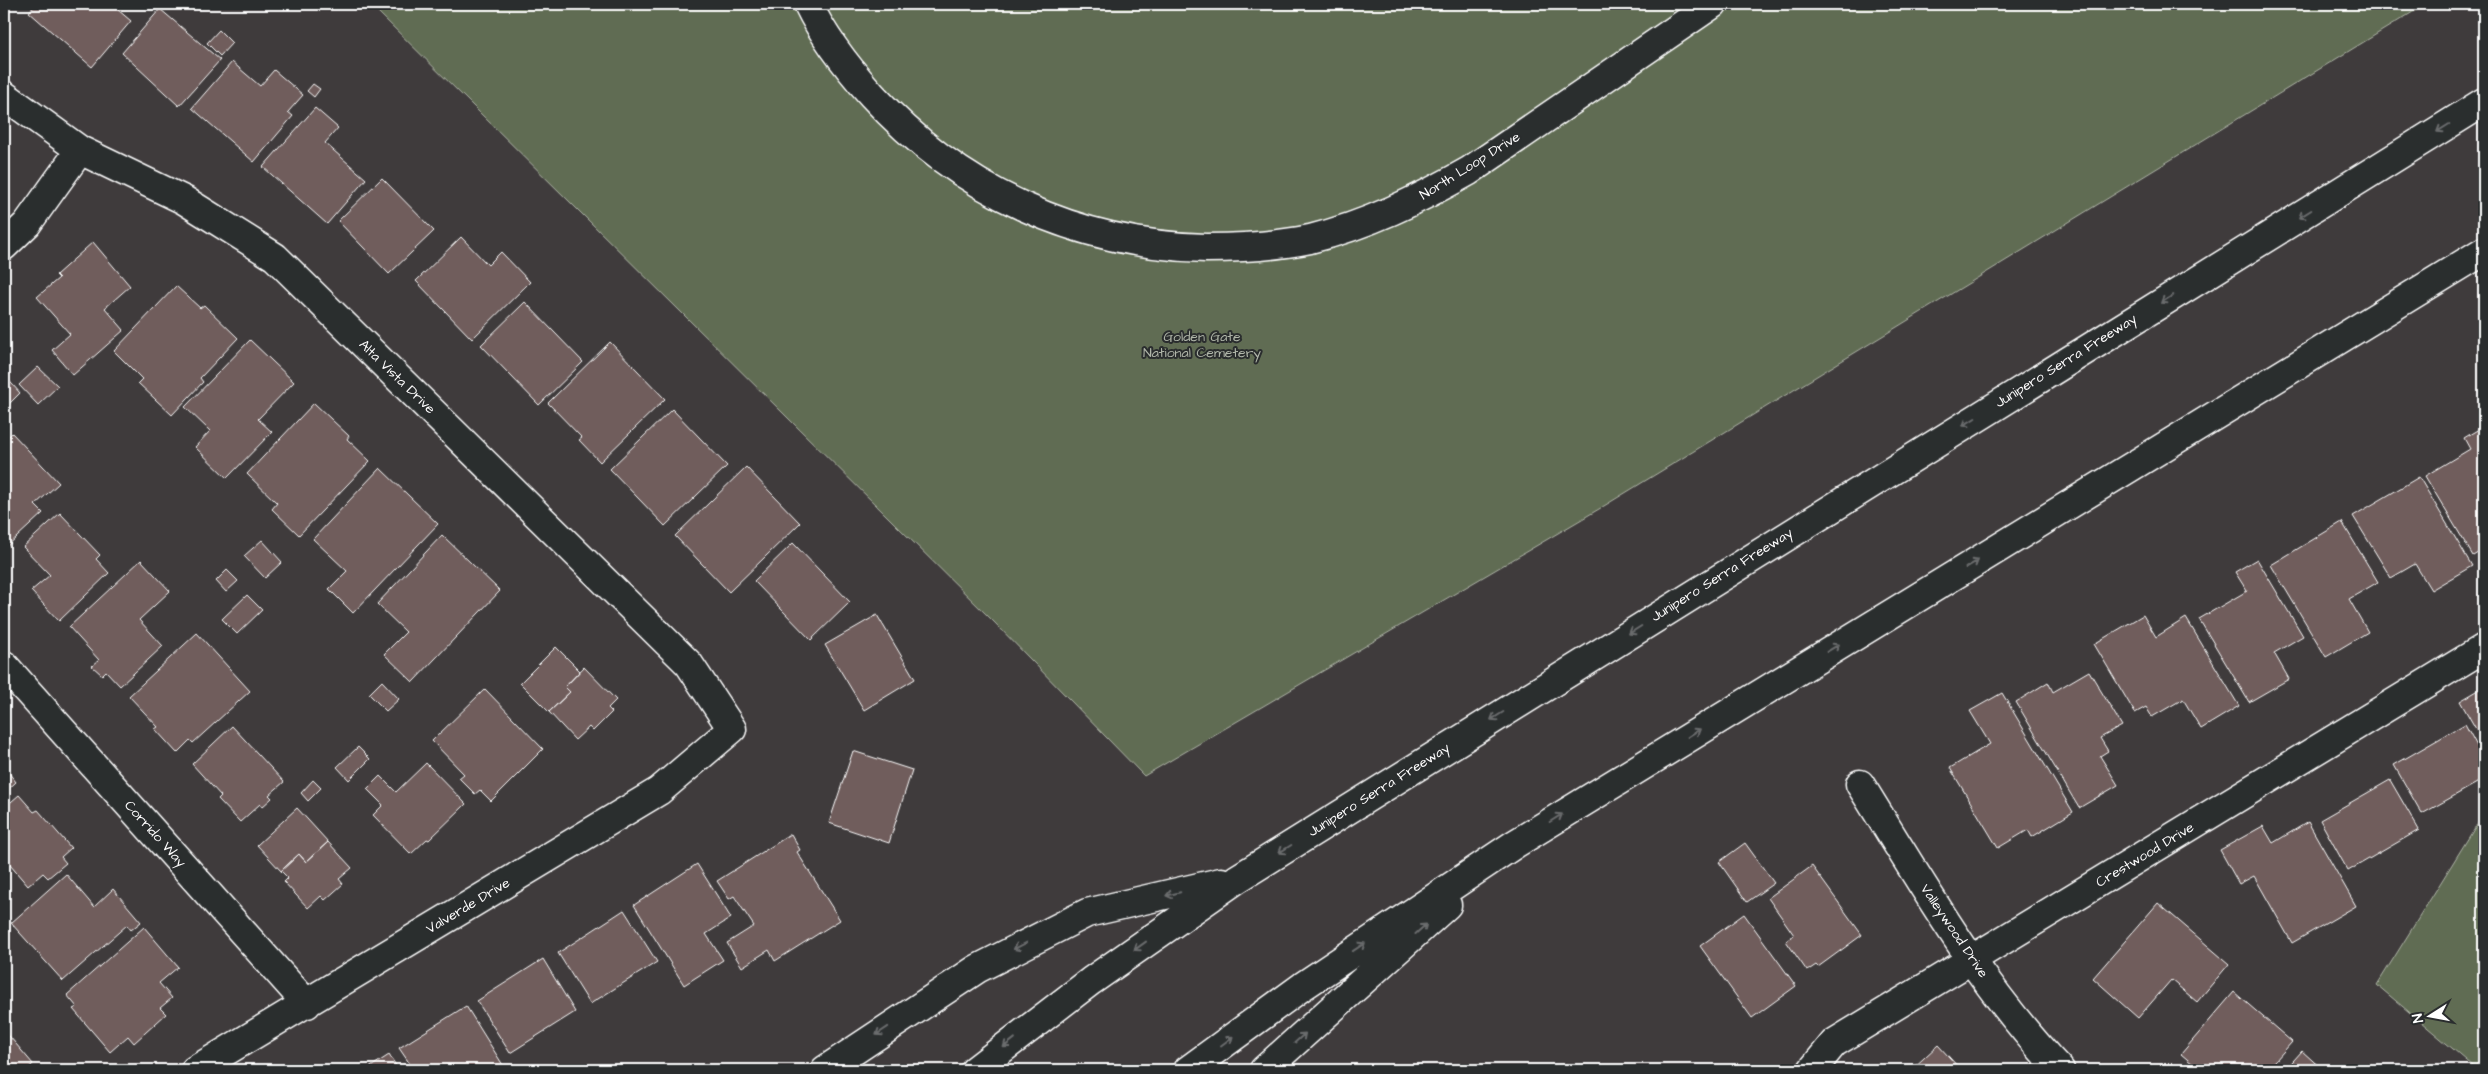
<svg xmlns="http://www.w3.org/2000/svg" width="2488" height="1074" font-family="'Architects Daughter',sans-serif">
	<rect width="100%" height="100%" fill="#3f3b3c"/>
	<filter id="ink" filterUnits="userSpaceOnUse"><feTurbulence type="fractalNoise" baseFrequency=".02" numOctaves="2"/><feDisplacementMap in="SourceGraphic" scale="10" xChannelSelector="R" yChannelSelector="G"/><feConvolveMatrix kernelMatrix="1 2 1 2 8 2 1 2 1" color-interpolation-filters="sRGB"/></filter>
	<g filter="url(#ink)">
		<path fill="#606c53" stroke="#b0b6a9" d="M 370,4 L 2426,4 L 1599,509 L 1144,776 L 994,622 Z
			M 2484,813 L 2484,1070 L 2478,1070 L 2377,985 Z"/>
		<path fill="#705d5c" stroke="#fff" d="M 36,4 L 111,4 L 131,21 L 92,67 L 29,12 Z
			M 160,9 L 220,60 L 179,106 L 122,53 Z
			M 219,30 L 232,43 L 220,56 L 207,43 Z
			M 232,62 L 260,86 L 274,70 L 303,95 L 288,112 L 293,116 L 254,162 L 192,108 Z
			M 313,84 L 320,89 L 314,97 L 307,91 Z
			M 315,108 L 338,128 L 325,143 L 366,179 L 327,224 L 263,167 Z
			M 382,178 L 434,231 L 389,274 L 338,221 Z
			M 461,237 L 488,265 L 501,252 L 530,282 L 472,339 L 416,281 Z
			M 93,242 L 130,286 L 105,308 L 124,330 L 73,375 L 52,350 L 70,334 L 37,297 L 59,278 L 56,275 Z
			M 176,286 L 200,308 L 204,305 L 238,338 L 200,378 L 203,382 L 172,415 L 138,383 L 142,379 L 114,351 Z
			M 525,302 L 583,362 L 539,405 L 481,345 Z
			M 250,340 L 294,382 L 258,419 L 272,432 L 227,478 L 195,447 L 210,431 L 185,407 Z
			M 610,342 L 665,399 L 600,462 L 579,440 L 582,438 L 548,403 Z
			M 38,367 L 58,386 L 38,405 L 19,385 Z
			M 4,375 L 20,393 L 4,409 Z
			M 314,403 L 349,436 L 347,439 L 370,461 L 299,535 L 272,509 L 277,503 L 247,474 Z
			M 672,409 L 727,466 L 665,526 L 610,469 Z
			M 2484,426 L 2484,549 L 2473,556 L 2425,476 L 2470,449 L 2464,438 Z
			M 12,433 L 59,483 L 35,505 L 43,513 L 4,549 L 4,441 Z
			M 746,467 L 800,523 L 729,592 L 675,536 Z
			M 380,468 L 438,524 L 353,613 L 329,589 L 347,571 L 313,539 Z
			M 2419,477 L 2472,566 L 2431,590 L 2415,564 L 2391,578 L 2353,516 Z
			M 60,513 L 100,555 L 96,559 L 109,573 L 59,621 L 31,591 L 50,575 L 23,547 Z
			M 2342,522 L 2378,582 L 2349,599 L 2368,632 L 2326,657 L 2271,565 Z
			M 442,535 L 500,591 L 413,682 L 384,654 L 406,632 L 377,604 Z
			M 262,540 L 282,562 L 265,578 L 244,556 Z
			M 793,543 L 850,602 L 811,640 L 754,581 Z
			M 2257,559 L 2303,636 L 2274,653 L 2289,679 L 2249,702 L 2199,619 L 2247,591 L 2235,572 Z
			M 141,560 L 170,591 L 139,620 L 163,646 L 120,686 L 106,671 L 102,675 L 92,666 L 99,660 L 69,627 Z
			M 227,570 L 238,581 L 226,592 L 216,581 Z
			M 247,595 L 262,610 L 237,634 L 222,619 Z
			M 877,615 L 915,679 L 864,710 L 825,645 Z
			M 2143,615 L 2156,637 L 2186,618 L 2239,706 L 2201,729 L 2183,699 L 2152,717 L 2146,707 L 2135,713 L 2094,644 Z
			M 197,633 L 250,691 L 193,743 L 190,740 L 177,753 L 155,729 L 158,727 L 129,696 Z
			M 556,647 L 580,671 L 565,687 L 570,692 L 549,712 L 520,683 Z
			M 584,667 L 616,700 L 608,708 L 612,712 L 593,731 L 589,727 L 575,740 L 549,712 L 570,692 L 565,687 Z
			M 2089,671 L 2122,726 L 2100,738 L 2108,751 L 2100,756 L 2118,785 L 2079,808 L 2016,702 L 2048,682 L 2053,692 Z
			M 382,681 L 399,699 L 386,711 L 369,694 Z
			M 2484,687 L 2484,743 L 2460,701 Z
			M 485,689 L 543,749 L 491,801 L 480,790 L 475,794 L 459,778 L 464,774 L 432,741 Z
			M 2002,693 L 2073,812 L 2032,837 L 2028,830 L 1998,848 L 1950,768 L 1990,744 L 1970,711 Z
			M 2465,724 L 2484,759 L 2484,779 L 2422,814 L 2394,765 Z
			M 232,726 L 284,782 L 269,795 L 272,798 L 262,807 L 260,804 L 240,822 L 218,799 L 221,796 L 192,764 Z
			M 358,747 L 370,759 L 349,780 L 337,767 Z
			M 853,751 L 912,770 L 889,843 L 829,823 Z
			M 426,763 L 466,804 L 429,840 L 427,839 L 411,854 L 373,815 L 383,805 L 367,789 L 380,776 L 396,792 Z
			M 4,767 L 16,782 L 4,793 Z
			M 313,780 L 321,788 L 308,801 L 301,793 Z
			M 2390,780 L 2419,830 L 2348,871 L 2320,820 Z
			M 19,795 L 34,812 L 38,810 L 71,848 L 61,857 L 66,863 L 48,878 L 43,873 L 28,886 L 4,858 L 4,808 Z
			M 297,808 L 328,842 L 306,862 L 299,854 L 281,871 L 257,845 Z
			M 2308,822 L 2356,906 L 2292,943 L 2254,876 L 2239,884 L 2220,850 L 2263,826 L 2273,843 Z
			M 791,834 L 800,850 L 797,852 L 840,920 L 775,961 L 769,950 L 742,967 L 727,943 L 754,926 L 734,896 L 729,899 L 717,881 Z
			M 328,842 L 352,868 L 339,879 L 343,884 L 325,900 L 321,896 L 308,908 L 284,882 L 288,878 L 281,871 L 299,854 L 306,862 Z
			M 1745,843 L 1774,883 L 1747,902 L 1719,862 Z
			M 697,864 L 731,918 L 706,934 L 723,960 L 684,985 L 634,905 Z
			M 1812,866 L 1862,935 L 1818,967 L 1816,965 L 1807,971 L 1786,941 L 1794,935 L 1768,898 Z
			M 66,874 L 94,907 L 113,889 L 141,922 L 131,930 L 127,925 L 63,981 L 11,923 Z
			M 2158,903 L 2229,964 L 2197,1002 L 2171,980 L 2138,1018 L 2093,978 Z
			M 624,910 L 657,962 L 590,1004 L 558,953 Z
			M 1744,914 L 1796,986 L 1752,1018 L 1700,946 Z
			M 144,927 L 178,967 L 159,983 L 172,998 L 160,1008 L 166,1014 L 134,1043 L 128,1036 L 110,1052 L 73,1009 L 77,1007 L 67,995 Z
			M 543,959 L 575,1012 L 510,1053 L 477,1001 Z
			M 2234,992 L 2292,1042 L 2267,1070 L 2200,1070 L 2181,1054 Z
			M 466,1006 L 506,1070 L 414,1070 L 399,1048 Z
			M 4,1030 L 33,1064 L 26,1070 L 4,1070 Z
			M 1938,1045 L 1961,1070 L 1911,1070 Z
			M 2302,1051 L 2323,1070 L 2285,1070 Z
			M 389,1055 L 399,1070 L 366,1070 Z"/>
		<g fill="none" stroke-linecap="round" stroke-linejoin="round">
			<defs>
				<path id="minor" d="M 808,4 C 824,38 847,67 872,95 C 959,191 1077,245 1206,248 C 1241,248 1276,246 1310,239 C 1367,225 1418,200 1469,171 L 1713,4
					M 4,95 L 80,150 L 184,200 L 275,257 L 689,664 L 732,729 L 659,791 L 195,1070
					M 4,246 L 27,224 L 80,150
					M 4,665 L 307,1004
					M 1860,784 C 1921,882 1980,986 2060,1070
					M 1812,1070 L 1834,1043 L 2484,648"/>
				<path id="highway" d="M 825,1070 L 977,969 L 1087,913 L 1221,882
					M 975,1070 L 1091,981 L 1237,879 L 2484,102
					M 1188,1070 L 1303,986 L 1515,844 L 2484,251
					M 1264,1070 L 1447,905"/>
			</defs>
			<use href="#minor" stroke="#fff" stroke-width="31"/>
			<use href="#highway" stroke="#fff" stroke-width="31"/>
			<use href="#minor" stroke="#2a2d2e" stroke-width="28"/>
			<use href="#highway" stroke="#2a2d2e" stroke-width="28"/>
		</g>
		<defs><path id="oneway-shaft" d="M-6 0H5M1.5-3L5.5 0L1.5 3" fill="none" stroke-width="1.6" stroke-linecap="round" stroke-linejoin="round" transform="scale(1.25)"/></defs>
		<g stroke="#6a6c6d">
			<use href="#oneway-shaft" transform="translate(2443 128) rotate(148)"/>
			<use href="#oneway-shaft" transform="translate(2305 214) rotate(148)"/>
			<use href="#oneway-shaft" transform="translate(2167 299) rotate(148)"/>
			<use href="#oneway-shaft" transform="translate(1969 422) rotate(148)"/>
			<use href="#oneway-shaft" transform="translate(1972 564) rotate(-31)"/>
			<use href="#oneway-shaft" transform="translate(1635 630) rotate(148)"/>
			<use href="#oneway-shaft" transform="translate(1833 648) rotate(-31)"/>
			<use href="#oneway-shaft" transform="translate(1497 716) rotate(148)"/>
			<use href="#oneway-shaft" transform="translate(1694 733) rotate(-32)"/>
			<use href="#oneway-shaft" transform="translate(1556 818) rotate(-32)"/>
			<use href="#oneway-shaft" transform="translate(1285 849) rotate(148)"/>
			<use href="#oneway-shaft" transform="translate(1173 894) rotate(167)"/>
			<use href="#oneway-shaft" transform="translate(1421 929) rotate(-42)"/>
			<use href="#oneway-shaft" transform="translate(1020 946) rotate(153)"/>
			<use href="#oneway-shaft" transform="translate(1140 946) rotate(144)"/>
			<use href="#oneway-shaft" transform="translate(1359 947) rotate(-34)"/>
			<use href="#oneway-shaft" transform="translate(882 1031) rotate(146)"/>
			<use href="#oneway-shaft" transform="translate(1300 1038) rotate(-42)"/>
			<use href="#oneway-shaft" transform="translate(1227 1041) rotate(-37)"/>
			<use href="#oneway-shaft" transform="translate(1009 1043) rotate(142)"/>
		</g>
	</g>
	<g text-anchor="middle" dominant-baseline="central" stroke-width="4" stroke-linejoin="round" paint-order="stroke">
		<g font-size="14" fill="#fff" stroke="#2a2d2e">
			<text transform="translate(1470 166) rotate(-32)">North Loop Drive</text>
			<text transform="translate(2066 361) rotate(-32)">Junipero Serra Freeway</text>
			<text transform="translate(397 377) rotate(44)">Alta Vista Drive</text>
			<text transform="translate(1722 575) rotate(-32)">Junipero Serra Freeway</text>
			<text transform="translate(1379 790) rotate(-32)">Junipero Serra Freeway</text>
			<text transform="translate(155 834) rotate(48)">Corrido Way</text>
			<text transform="translate(2145 855) rotate(-31)">Crestwood Drive</text>
			<text transform="translate(468 906) rotate(-31)">Valverde Drive</text>
			<text transform="translate(1954 931) rotate(56)">Valleywood Drive</text>
		</g>
		<g font-size="14" fill="#b0b6a9" stroke="#2a2d2e">
			<text x="1202" y="337">Golden Gate<tspan x="1202" dy="16">National Cemetery</tspan></text>
		</g>
	</g>
	<rect width="2488" height="1074" fill="none" stroke="#2a2d2e" stroke-width="20"/>
	<rect x="10" y="10" width="2468" height="1054" fill="none" stroke="#fff" stroke-width="2" filter="url(#ink)"/>
	<g transform="translate(2430 1016) rotate(259)" stroke="#2a2d2e" stroke-width="4" paint-order="stroke">
	<path d="M0-4L9 19L0 12L-9 19Z" fill="#ffffff"/>
	<text y="-8" font-size="14" font-weight="bold" text-anchor="middle" fill="#ffffff">N</text>
	</g>
</svg>
